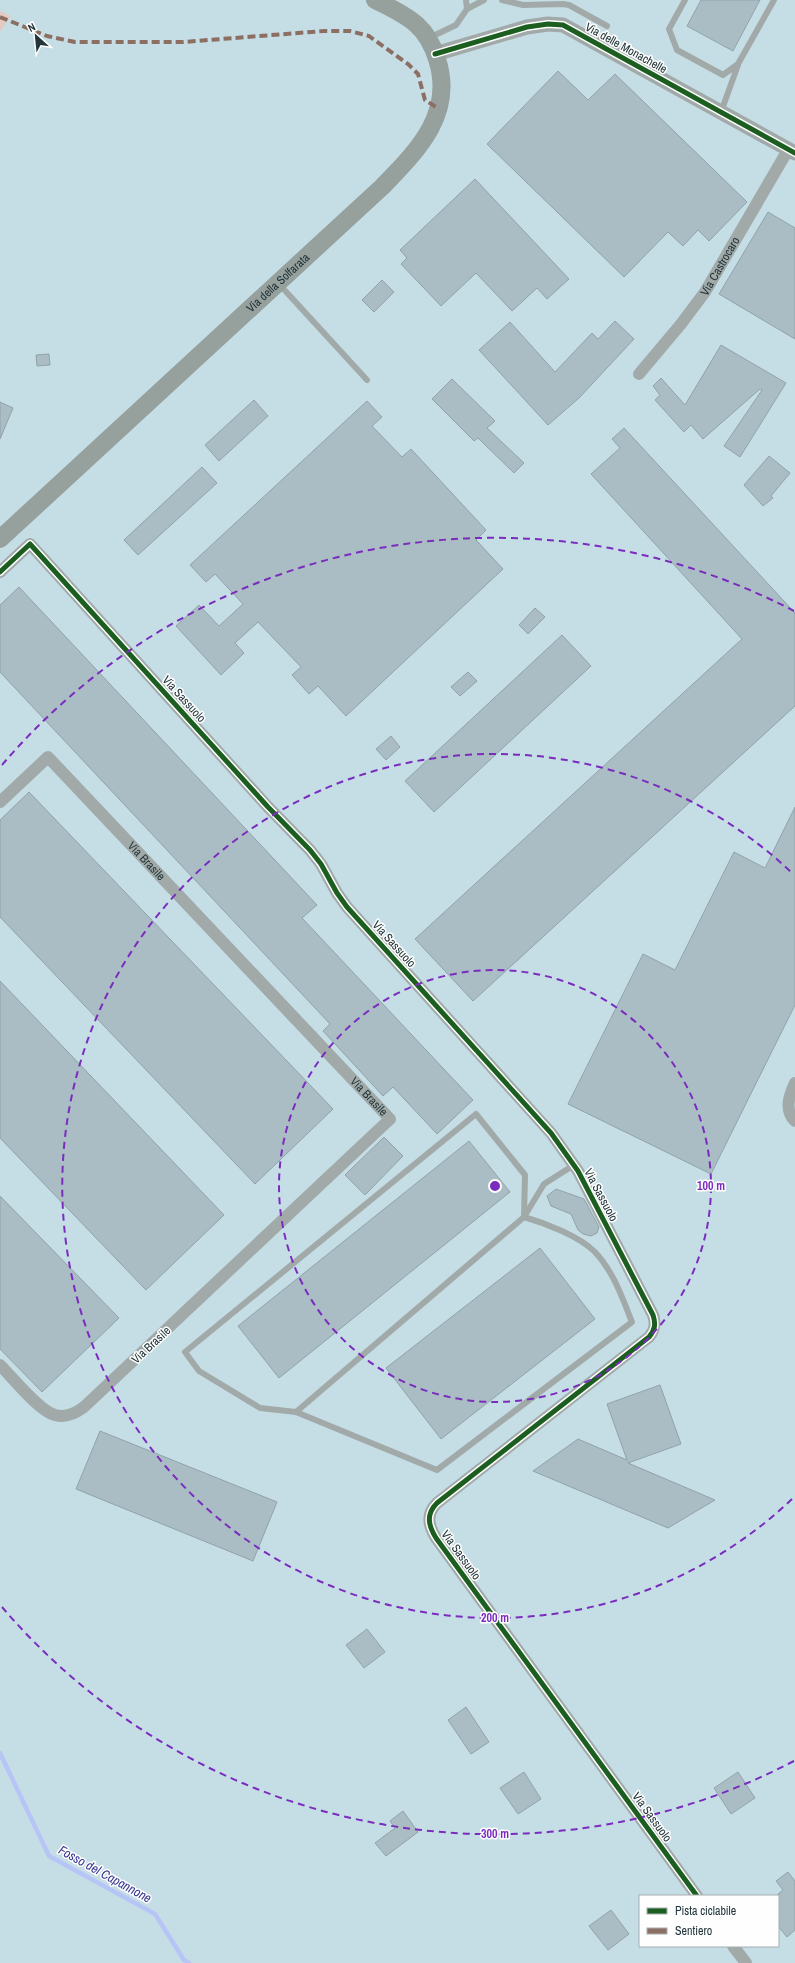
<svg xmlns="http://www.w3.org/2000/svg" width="795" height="1963" font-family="'Archivo Narrow',sans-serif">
	<rect width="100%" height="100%" fill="#c5dee6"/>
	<path fill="#e3cac2" d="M 0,11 L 11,16 L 0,32 Z"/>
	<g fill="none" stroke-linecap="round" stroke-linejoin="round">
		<path stroke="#b7c5f6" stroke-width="4.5" d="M 0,1753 L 49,1856 L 155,1914 L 184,1960 L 189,1963"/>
	</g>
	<path fill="#aabcc4" stroke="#91a2aa" d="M 701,0 L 760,0 L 733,51 L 687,26 Z
		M 558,71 L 588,100 L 615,74 L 747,202 L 709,241 L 698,230 L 683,246 L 668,232 L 624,277 L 487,144 Z
		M 475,179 L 569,279 L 547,299 L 537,288 L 512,311 L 476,273 L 441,306 L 401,264 L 407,258 L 400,250 Z
		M 768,212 L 795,228 L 795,339 L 719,294 Z
		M 382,280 L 394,292 L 374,312 L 362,300 Z
		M 615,321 L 634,339 L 579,398 L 548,425 L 479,350 L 510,322 L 555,372 L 592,333 L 598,339 Z
		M 721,345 L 786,383 L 740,457 L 724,446 L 762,390 L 760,389 L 703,439 L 691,425 L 684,432 L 655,400 L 660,395 L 653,386 L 661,378 L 685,405 Z
		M 49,354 L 50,365 L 37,366 L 36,355 Z
		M 452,379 L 495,421 L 487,428 L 524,463 L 514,473 L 478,438 L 474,441 L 432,399 Z
		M 254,400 L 268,416 L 219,461 L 205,445 Z
		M 367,401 L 382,417 L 372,426 L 402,457 L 411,449 L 486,530 L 476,540 L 503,569 L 346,716 L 318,686 L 309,694 L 292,675 L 301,667 L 258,622 L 235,643 L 244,653 L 221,675 L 176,626 L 199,605 L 219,626 L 243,604 L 215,574 L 206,582 L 190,565 Z
		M 0,402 L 13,408 L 0,439 Z
		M 624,428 L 795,613 L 795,706 L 473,1001 L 415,939 L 742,639 L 591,474 L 620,448 L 612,439 Z
		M 769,456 L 790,473 L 771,496 L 773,498 L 763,506 L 744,485 Z
		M 202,467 L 217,483 L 138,555 L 124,540 Z
		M 19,587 L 317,905 L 302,918 L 473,1100 L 437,1134 L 393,1087 L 383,1096 L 323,1031 L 330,1024 L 0,672 L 0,605 Z
		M 535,608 L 545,617 L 528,634 L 519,625 Z
		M 562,635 L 591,666 L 434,812 L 405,781 Z
		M 468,672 L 477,681 L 460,696 L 451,687 Z
		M 391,736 L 400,747 L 386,760 L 376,749 Z
		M 29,792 L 333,1109 L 255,1184 L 0,917 L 0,820 Z
		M 795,807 L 795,1005 L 711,1174 L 568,1104 L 643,954 L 675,970 L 734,852 L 765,868 Z
		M 0,981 L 224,1215 L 146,1290 L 0,1138 Z
		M 384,1137 L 403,1156 L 365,1195 L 345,1175 Z
		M 469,1141 L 510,1192 L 279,1378 L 238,1326 Z
		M 556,1189 L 584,1199 L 599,1227 L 597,1233 L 591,1236 L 583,1234 L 578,1230 L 571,1214 L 551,1206 L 547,1196 Z
		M 0,1196 L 119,1318 L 42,1392 L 0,1349 Z
		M 540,1248 L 595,1319 L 441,1439 L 386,1368 Z
		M 660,1385 L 681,1444 L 628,1463 L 715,1500 L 668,1528 L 533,1471 L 578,1439 L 627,1460 L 607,1404 Z
		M 100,1431 L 277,1502 L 253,1561 L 76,1489 Z
		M 367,1629 L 385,1652 L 364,1668 L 346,1645 Z
		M 466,1707 L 489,1742 L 471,1754 L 448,1720 Z
		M 524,1772 L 541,1799 L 518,1814 L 500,1788 Z
		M 738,1772 L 755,1798 L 731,1814 L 714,1788 Z
		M 403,1811 L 418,1832 L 386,1856 L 375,1843 L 395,1828 L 390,1821 Z
		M 788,1872 L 795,1881 L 795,1930 L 787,1937 L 778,1926 L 778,1894 L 783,1890 L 776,1881 Z
		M 611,1910 L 629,1934 L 608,1950 L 589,1926 Z"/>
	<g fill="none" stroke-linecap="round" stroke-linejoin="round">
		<path stroke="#a1aaa8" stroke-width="6" d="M 502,0 L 523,5 L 563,4 L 569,5 L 607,26
			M 685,0 L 669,29 L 677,50 L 723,75 L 738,64 L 774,0
			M 467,9 L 484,0
			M 429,38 L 456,25 L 467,9 L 466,0
			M 721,112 L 738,65
			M 279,284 L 367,380
			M 296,1412 L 524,1217 C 545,1223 579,1236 595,1252 C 613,1271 622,1297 632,1322 L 437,1470 L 296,1412 L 260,1408 L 199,1371 L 185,1352 L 476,1114 L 525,1175 L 524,1217 L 544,1184 L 574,1165"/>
		<g stroke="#a1aaa8" stroke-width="12">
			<path id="s1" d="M 639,374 L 681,324 L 705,292 L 788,150"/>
			<path d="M 0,572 L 30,544 L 268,807 L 310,850 L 321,864 L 337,893 L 347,907 L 551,1133 L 578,1171 L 653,1315 C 656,1324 655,1330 649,1337 L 437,1503 C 426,1514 428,1525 436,1538 L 697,1896"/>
			<path id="s2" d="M 0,802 L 48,757 L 390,1119 L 84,1407 C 76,1413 65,1418 55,1415 C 40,1412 12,1377 0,1365"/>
			<path d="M 795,1083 C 789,1096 784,1110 795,1121"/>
			<path d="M 733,1946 L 746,1963"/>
		</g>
		<path stroke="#a1aaa8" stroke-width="15" d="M 435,54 L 527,27 L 548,24 L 563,25 L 795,153"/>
		<path stroke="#96a19e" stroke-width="18" id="s3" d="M 0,539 L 382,187 C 417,151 455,114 437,59 C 433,46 427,34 417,25 C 405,14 389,7 375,0"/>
		<path stroke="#8d6e63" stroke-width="4" stroke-dasharray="8 4" stroke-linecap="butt" d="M 0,17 L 47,36 L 75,42 L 183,42 L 324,31 L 350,31 L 369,36 L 408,64 L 418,74 L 425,100 L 439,109"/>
		<defs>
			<path id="cycleway" d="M 435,54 L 527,27 L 548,24 L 563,25 L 795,153
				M 0,572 L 30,544 L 268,807 L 310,850 L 321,864 L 337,893 L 347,907 L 551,1133 L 578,1171 L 653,1315 C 656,1324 655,1330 649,1337 L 437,1503 C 426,1514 428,1525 436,1538 L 697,1896"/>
		</defs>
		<use href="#cycleway" stroke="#fefefe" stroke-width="8"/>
		<use href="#cycleway" stroke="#1b5e20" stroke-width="5"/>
	</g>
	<g fill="none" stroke="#7b2cbf" stroke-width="2" stroke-dasharray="7 5">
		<circle cx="495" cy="1186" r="216"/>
		<path d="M792 1499A432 432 0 1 1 792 873"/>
		<path d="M794 1761A648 648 0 0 1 2 1607M2 765A648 648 0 0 1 794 611"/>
	</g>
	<g text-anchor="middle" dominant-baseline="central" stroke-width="3" stroke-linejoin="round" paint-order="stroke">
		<g font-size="12" fill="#22353a" stroke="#fefefe">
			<text transform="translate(626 48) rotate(29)">Via delle Monachelle</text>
			<text stroke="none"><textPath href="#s1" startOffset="135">Via Castrocaro</textPath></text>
			<text stroke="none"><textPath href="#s3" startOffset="378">Via della Solfarata</textPath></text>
			<text transform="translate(184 699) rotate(48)">Via Sassuolo</text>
			<text stroke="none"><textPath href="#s2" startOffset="209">Via Brasile</textPath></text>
			<text transform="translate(394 944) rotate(48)">Via Sassuolo</text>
			<text stroke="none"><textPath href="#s2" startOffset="533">Via Brasile</textPath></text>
			<text transform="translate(601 1195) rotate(62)">Via Sassuolo</text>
			<text transform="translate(151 1345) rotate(-43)">Via Brasile</text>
			<text transform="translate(461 1555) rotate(54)">Via Sassuolo</text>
			<text transform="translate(652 1817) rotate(54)">Via Sassuolo</text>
		</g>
		<g font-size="13" font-style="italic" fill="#363591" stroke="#fefefe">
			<text transform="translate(105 1874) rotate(29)">Fosso del Capannone</text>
		</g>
	</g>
	<circle cx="495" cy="1186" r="6" fill="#7b2cbf" stroke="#fefefe" stroke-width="2"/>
	<g font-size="12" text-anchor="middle" font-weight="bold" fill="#7b2cbf" stroke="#fefefe" stroke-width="3" stroke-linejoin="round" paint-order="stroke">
		<text x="711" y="1190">100 m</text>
		<text x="495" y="1622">200 m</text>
		<text x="495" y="1838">300 m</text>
	</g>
	<rect x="639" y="1895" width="140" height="52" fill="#fefefe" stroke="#a6aeb0"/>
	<rect x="647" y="1908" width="20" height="6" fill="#1b5e20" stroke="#a6aeb0"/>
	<text x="675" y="1915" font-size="12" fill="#22353a">Pista ciclabile</text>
	<rect x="647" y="1928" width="20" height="6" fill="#8d6e63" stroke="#a6aeb0"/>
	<text x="675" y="1935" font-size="12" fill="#22353a">Sentiero</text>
	<g transform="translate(36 36) rotate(333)" stroke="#fefefe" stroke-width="3" paint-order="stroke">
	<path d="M0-3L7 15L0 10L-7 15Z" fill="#22353a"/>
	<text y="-6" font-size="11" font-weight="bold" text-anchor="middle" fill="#22353a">N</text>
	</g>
</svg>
